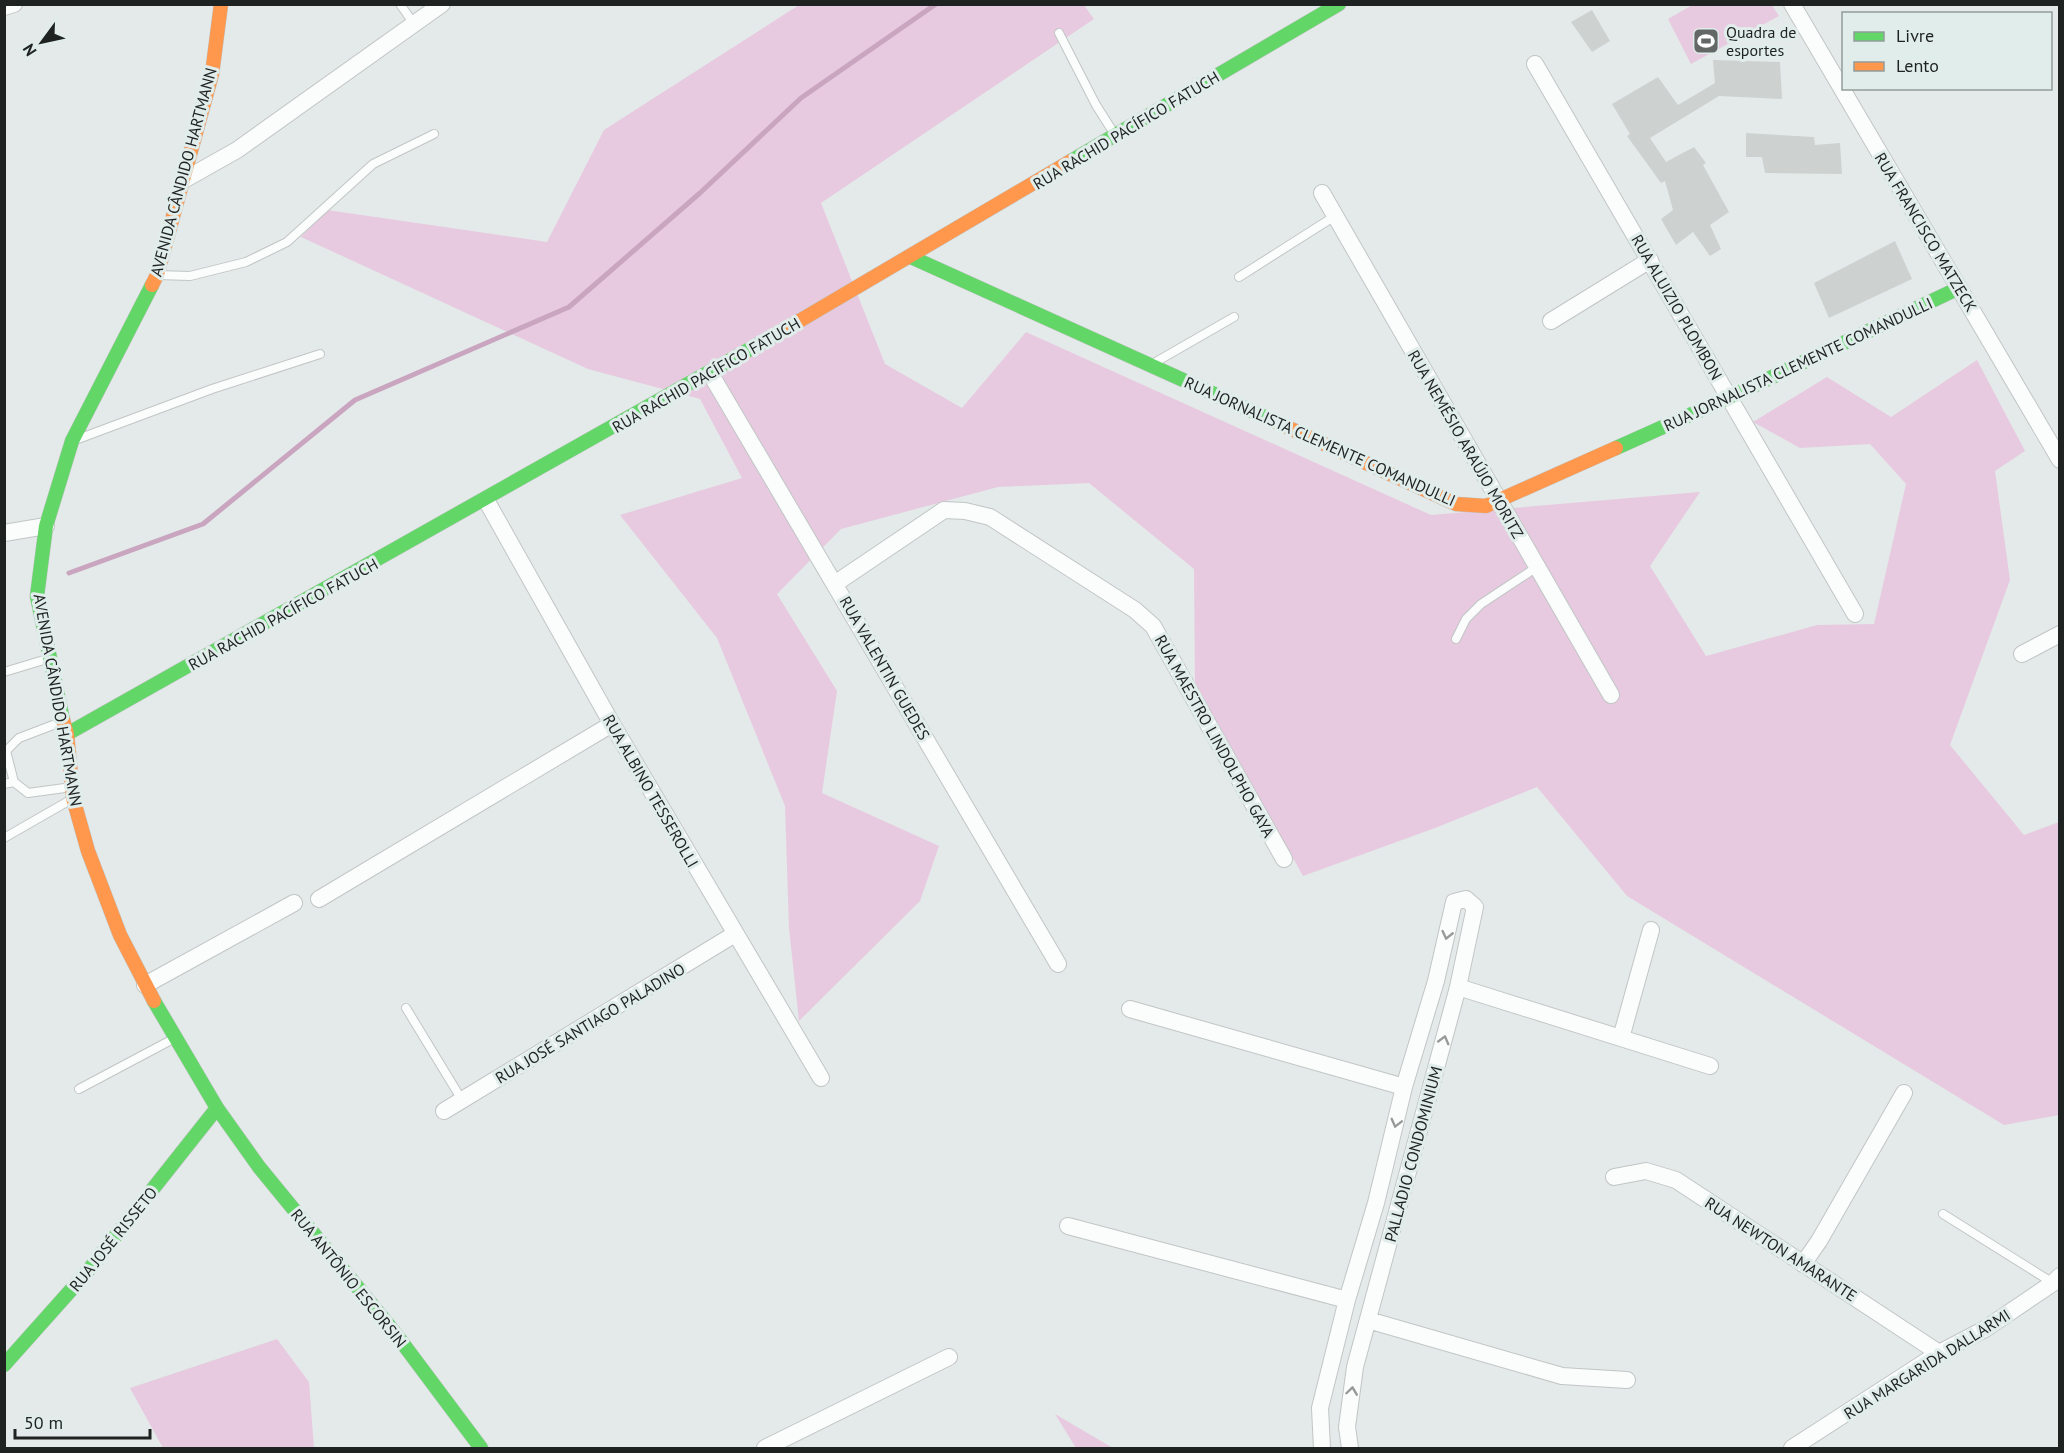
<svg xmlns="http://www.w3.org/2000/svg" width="2064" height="1453" font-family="'PT Sans',sans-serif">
	<rect width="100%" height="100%" fill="#e4eae9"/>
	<path fill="#e7cae0" d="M 1694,4 L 1772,5 L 1779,16 L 1691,64 L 1668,19 Z
		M 799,5 L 1084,5 L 1094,19 L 821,203 L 885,364 L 962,408 L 1026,332 L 1431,515 L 1700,492 L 1650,566 L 1706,656 L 1817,625 L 1874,624 L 1906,484 L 1870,444 L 1800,448 L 1753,422 L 1827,377 L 1891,417 L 1977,360 L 2025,451 L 1995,471 L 2010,580 L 1950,745 L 2024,835 L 2059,822 L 2059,1115 L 2004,1125 L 1627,896 L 1537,787 L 1435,828 L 1303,876 L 1195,684 L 1194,569 L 1089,483 L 998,487 L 841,529 L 777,594 L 837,691 L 822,793 L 939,846 L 920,901 L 799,1021 L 789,928 L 785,806 L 717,638 L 620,515 L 742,478 L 700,399 L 588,369 L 301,237 L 327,210 L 547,242 L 604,130 Z
		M 277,1339 L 309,1382 L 314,1448 L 163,1448 L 130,1388 Z
		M 1055,1414 L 1113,1448 L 1076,1448 Z"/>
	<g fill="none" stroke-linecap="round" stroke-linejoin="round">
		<path stroke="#c9a5c0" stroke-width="5" d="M 69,573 L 203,524 L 355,400 L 569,307 L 700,193 L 801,98 L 936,4"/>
	</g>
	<path fill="#cdd2d1" d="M 1592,10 L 1610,41 L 1592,52 L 1571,22 Z
		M 1713,60 L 1780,62 L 1782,99 L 1719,96 L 1650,138 L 1666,162 L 1694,147 L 1706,163 L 1703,165 L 1729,212 L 1710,225 L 1721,249 L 1710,256 L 1693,232 L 1676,245 L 1661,219 L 1673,210 L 1665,181 L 1661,183 L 1627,136 L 1630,134 L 1612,104 L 1658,77 L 1678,105 L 1715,83 Z
		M 1746,133 L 1814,137 L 1815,145 L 1840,143 L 1842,174 L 1765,173 L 1762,157 L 1746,157 Z
		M 1895,241 L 1912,279 L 1829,318 L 1814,283 Z"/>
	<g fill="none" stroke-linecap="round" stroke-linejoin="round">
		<defs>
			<path id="lane" d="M 400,4 L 414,24
				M 1059,33 L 1096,105 L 1115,135
				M 157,275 L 190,276 L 246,262 L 287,242 L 373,164 L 434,134
				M 1239,277 L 1335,216
				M 1154,363 L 1234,317
				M 78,439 L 212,389 L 320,354
				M 1456,639 L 1466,619 L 1481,604 L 1537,567
				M 4,672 L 47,659
				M 61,722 L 19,738 L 6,751 L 14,782 L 28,793 L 72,787
				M 4,784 L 14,782
				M 4,838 L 72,799
				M 406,1008 L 462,1100
				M 79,1089 L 175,1038
				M 1943,1214 L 2053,1283"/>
			<path id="street" d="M 1792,4 L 2060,460
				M 4,7 L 14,4
				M 1535,64 L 1855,614
				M 182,181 L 237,150 L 442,4
				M 1322,193 L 1611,695
				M 1551,321 L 1650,260
				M 710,373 L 1058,964
				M 486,500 L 612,724 L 821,1078
				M 4,533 L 46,526
				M 836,583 L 944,510 L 965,511 L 990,517 L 1135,610 L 1153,626 L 1284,859
				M 2022,654 L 2060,634
				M 319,899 L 612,724
				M 145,985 L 294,903
				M 1458,987 L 1710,1066
				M 1130,1009 L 1404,1087
				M 1621,1038 L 1651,930
				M 444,1111 L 735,934
				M 1614,1177 L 1646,1171 L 1676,1180 L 1939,1353
				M 1068,1226 L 1347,1300
				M 1803,1264 L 1819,1241 L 1904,1093
				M 1368,1320 L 1562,1376 L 1627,1380
				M 765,1448 L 949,1357
				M 1322,1448 L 1320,1408 L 1347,1300 L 1376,1203 L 1404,1087 L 1436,981 L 1454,902 L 1466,899 L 1475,907 L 1458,987 L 1355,1367 L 1347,1427 L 1350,1448
				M 1792,1448 L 1939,1353 L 1985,1329 L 2053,1283 L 2060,1276"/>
			<path id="fast" d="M 1071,161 L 1339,4
				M 911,257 L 1276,422
				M 1616,448 L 1730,397 L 1959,288
				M 63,720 L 37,596 L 46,526 L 72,441 L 152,285
				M 67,734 L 789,327
				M 154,1001 L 217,1108 L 259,1167 L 395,1333 L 481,1448
				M 4,1365 L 87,1272 L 217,1108"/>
			<path id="slow" d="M 152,285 L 157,275 L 212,74 L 221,4
				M 789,327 L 1071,161
				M 1276,422 L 1456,504 L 1486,506 L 1616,448
				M 63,720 L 67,734 L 73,798 L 88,851 L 120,935 L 154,1001"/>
		</defs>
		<use href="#lane" stroke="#c1c6c5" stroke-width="10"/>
		<use href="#street" stroke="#c1c6c5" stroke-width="18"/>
		<use href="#fast" stroke="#c1c6c5" stroke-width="15"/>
		<use href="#slow" stroke="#c1c6c5" stroke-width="15"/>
		<use href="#lane" stroke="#fbfcfc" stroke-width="8"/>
		<use href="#street" stroke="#fbfcfc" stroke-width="16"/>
		<use href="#fast" stroke="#63d668" stroke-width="14"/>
		<use href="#slow" stroke="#ff974d" stroke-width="14"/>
	</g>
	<defs><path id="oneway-chevron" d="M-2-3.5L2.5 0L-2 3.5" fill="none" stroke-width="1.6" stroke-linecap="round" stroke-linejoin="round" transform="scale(1.5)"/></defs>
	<g stroke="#989a99">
		<use href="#oneway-chevron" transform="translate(1447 935) rotate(103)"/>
		<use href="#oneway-chevron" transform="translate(1444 1040) rotate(-75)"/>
		<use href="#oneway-chevron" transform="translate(1396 1123) rotate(104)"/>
		<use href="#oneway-chevron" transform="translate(1352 1391) rotate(-82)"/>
	</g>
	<defs>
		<symbol id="stadium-square" viewBox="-11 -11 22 22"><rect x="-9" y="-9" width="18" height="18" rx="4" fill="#636867" stroke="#e1edeb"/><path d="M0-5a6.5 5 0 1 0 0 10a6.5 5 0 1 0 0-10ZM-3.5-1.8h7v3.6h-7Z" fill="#fff"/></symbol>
	</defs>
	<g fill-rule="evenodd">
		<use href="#stadium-square" x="1691" y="26" width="30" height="30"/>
	</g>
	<g text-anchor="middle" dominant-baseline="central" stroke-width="6" stroke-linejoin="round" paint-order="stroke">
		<g font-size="16" fill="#1e2221" stroke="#e1edeb" text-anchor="start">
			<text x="1726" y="32">Quadra de<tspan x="1726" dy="18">esportes</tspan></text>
		</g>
		<g font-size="16" fill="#1e2221" stroke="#e1edeb">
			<text transform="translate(1126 130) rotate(-31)">RUA RACHID PACÍFICO FATUCH</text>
			<text transform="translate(183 172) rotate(-75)">AVENIDA CÂNDIDO HARTMANN</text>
			<text transform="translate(1926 232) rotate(59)">RUA FRANCISCO MATZECK</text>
			<text transform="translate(1677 307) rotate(60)">RUA ALUIZIO PLOMBON</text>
			<text transform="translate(1798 364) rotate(-25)">RUA JORNALISTA CLEMENTE COMANDULLI</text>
			<text transform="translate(706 375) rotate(-30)">RUA RACHID PACÍFICO FATUCH</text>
			<text transform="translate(1320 441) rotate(24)">RUA JORNALISTA CLEMENTE COMANDULLI</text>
			<text transform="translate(1466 444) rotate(60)">RUA NEMÉSIO ARAÚJO MORITZ</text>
			<text transform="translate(283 614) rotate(-29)">RUA RACHID PACÍFICO FATUCH</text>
			<text transform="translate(885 668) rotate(60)">RUA VALENTIN GUEDES</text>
			<text transform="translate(58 700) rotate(80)">AVENIDA CÂNDIDO HARTMANN</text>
			<text transform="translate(1215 736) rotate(61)">RUA MAESTRO LINDOLPHO GAYA</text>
			<text transform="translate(651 791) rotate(60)">RUA ALBINO TESSEROLLI</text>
			<text transform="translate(590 1023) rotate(-31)">RUA JOSÉ SANTIAGO PALADINO</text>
			<text transform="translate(1413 1154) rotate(-75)">PALLADIO CONDOMINIUM</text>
			<text transform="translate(113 1239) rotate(-51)">RUA JOSÉ RISSETO</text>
			<text transform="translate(1781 1249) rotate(33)">RUA NEWTON AMARANTE</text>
			<text transform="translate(349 1278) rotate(51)">RUA ANTÔNIO ESCORSIN</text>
			<text transform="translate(1927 1364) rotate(-32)">RUA MARGARIDA DALLARMI</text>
		</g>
	</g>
	<rect width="2064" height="1453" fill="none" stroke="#1e2221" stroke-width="12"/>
	<rect x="1842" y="12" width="210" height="78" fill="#e1edeb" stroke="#939c9a" stroke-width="1.5"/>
	<rect x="1854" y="32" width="30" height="9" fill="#63d668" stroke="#939c9a" stroke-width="1.5"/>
	<text x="1896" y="42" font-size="18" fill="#1e2221">Livre</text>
	<rect x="1854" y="62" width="30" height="9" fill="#ff974d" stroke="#939c9a" stroke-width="1.5"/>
	<text x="1896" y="72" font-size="18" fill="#1e2221">Lento</text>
	<g transform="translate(42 42) rotate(237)" stroke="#e1edeb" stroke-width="4.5" paint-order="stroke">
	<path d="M0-4.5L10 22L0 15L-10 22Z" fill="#1e2221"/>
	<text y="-9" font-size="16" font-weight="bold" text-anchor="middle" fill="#1e2221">N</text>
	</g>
	<path d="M15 1429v9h135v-9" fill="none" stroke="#1e2221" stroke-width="3"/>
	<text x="24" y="1429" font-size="18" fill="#1e2221" stroke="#e1edeb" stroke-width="4.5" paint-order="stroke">50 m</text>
</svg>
